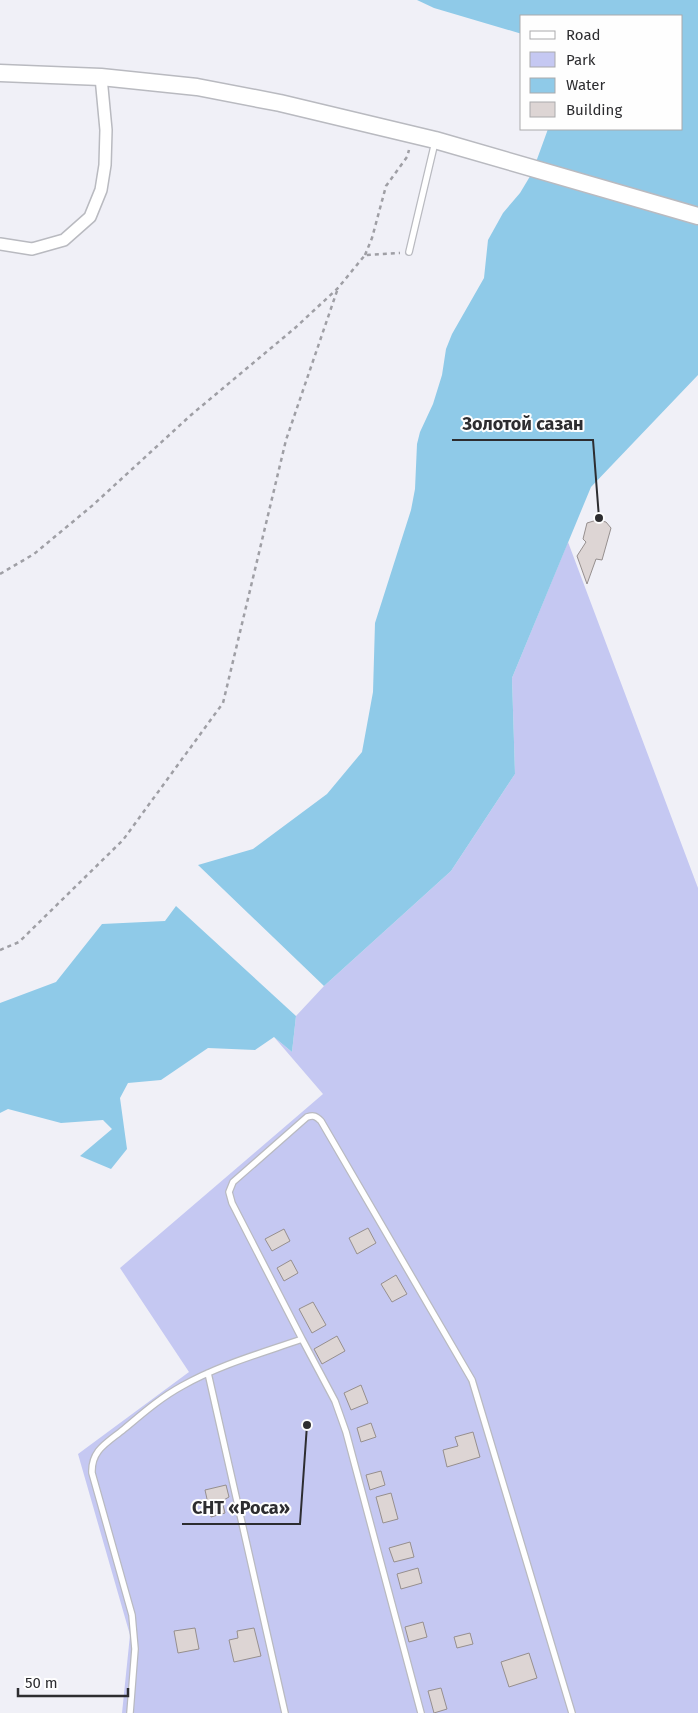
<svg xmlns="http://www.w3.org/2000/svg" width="698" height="1713" font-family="'Fira Sans',sans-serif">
	<rect width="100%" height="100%" fill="#f0f0f7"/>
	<path fill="#c5c8f2" d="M 568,542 L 698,888 L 698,1713 L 122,1713 L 130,1635 L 78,1454 L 189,1372 L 120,1268 L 323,1094 L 274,1037 L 292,1052 L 296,1016 L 324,986 L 451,871 L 515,774 L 512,678 Z"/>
	<path fill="#8fcae8" d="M 417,0 L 698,0 L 698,375 L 591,487 L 512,678 L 515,774 L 451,871 L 324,986 L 198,865 L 253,849 L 327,794 L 362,752 L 373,692 L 375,623 L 411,510 L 415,489 L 417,444 L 420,432 L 433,404 L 442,375 L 446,349 L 452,334 L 484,278 L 488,240 L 503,213 L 520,193 L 532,173 L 548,129 L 682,129 L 682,16 L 522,16 L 522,34 L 434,8 Z
		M 176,906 L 296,1016 L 292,1052 L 274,1037 L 255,1050 L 208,1048 L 161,1080 L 128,1083 L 120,1098 L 127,1149 L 111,1169 L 80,1156 L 112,1129 L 103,1120 L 61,1123 L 8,1109 L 0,1113 L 0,1003 L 56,982 L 102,924 L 165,921 Z"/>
	<path fill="#ddd5d4" stroke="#968f8e" d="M 597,520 L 606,522 L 611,528 L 602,560 L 596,559 L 587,584 L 577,556 L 586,542 L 583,539 L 587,523 Z
		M 368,1228 L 376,1243 L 357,1254 L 349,1238 Z
		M 284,1229 L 290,1241 L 272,1251 L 265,1239 Z
		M 291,1260 L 298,1273 L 284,1281 L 277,1268 Z
		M 396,1275 L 407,1294 L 392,1302 L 381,1284 Z
		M 313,1302 L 326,1325 L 312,1333 L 299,1309 Z
		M 337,1336 L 345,1351 L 322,1364 L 314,1349 Z
		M 361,1385 L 368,1403 L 351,1410 L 344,1393 Z
		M 371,1423 L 376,1437 L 361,1442 L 357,1428 Z
		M 473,1432 L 480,1457 L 447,1467 L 443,1450 L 458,1446 L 455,1437 Z
		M 381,1471 L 385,1485 L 370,1490 L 366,1475 Z
		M 226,1485 L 229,1497 L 222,1501 L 225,1513 L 211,1517 L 205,1490 Z
		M 391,1493 L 398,1519 L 383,1523 L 376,1497 Z
		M 410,1542 L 414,1557 L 394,1562 L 389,1548 Z
		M 418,1568 L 422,1583 L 401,1589 L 397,1574 Z
		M 423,1622 L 427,1637 L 409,1642 L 405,1627 Z
		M 195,1628 L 199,1649 L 178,1653 L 174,1631 Z
		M 254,1628 L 261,1656 L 234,1662 L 229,1640 L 238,1638 L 237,1631 Z
		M 470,1633 L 473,1644 L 457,1648 L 454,1637 Z
		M 529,1653 L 537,1678 L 509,1687 L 501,1662 Z
		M 441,1688 L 447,1709 L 434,1713 L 428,1691 Z"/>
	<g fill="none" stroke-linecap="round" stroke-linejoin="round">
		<defs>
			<path id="lane" d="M 409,252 L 435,142
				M 302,1339 L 335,1401 L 346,1432 L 421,1713
				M 208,1373 L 285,1713
				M 130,1713 L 135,1649 L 132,1615 L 92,1473 C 91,1450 107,1443 124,1429 C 142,1414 160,1398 182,1386 C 219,1365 262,1353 302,1339 L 232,1203 L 229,1192 L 233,1182 L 307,1117 C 314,1115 316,1116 321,1121 L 472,1380 L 572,1713"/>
			<path id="street" d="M 0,244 L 32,249 L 64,240 L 90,217 L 101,190 L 105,165 L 106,130 L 101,77"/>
			<path id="secondary" d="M 0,73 L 101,77 L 197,87 L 280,103 L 435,140 L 698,216"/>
		</defs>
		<use href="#lane" stroke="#b9bac0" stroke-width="8"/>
		<use href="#street" stroke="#b9bac0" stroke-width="14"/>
		<use href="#secondary" stroke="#b9bac0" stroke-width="19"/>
		<path stroke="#9f9fa5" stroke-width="2.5" stroke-dasharray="4 4" stroke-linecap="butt" d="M 365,255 L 372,238 L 386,186 L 407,157 L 409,150
			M 0,574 L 34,554 L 93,505 L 191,415 L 295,328 L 338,288 L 365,255 L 400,253
			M 0,950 L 19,942 L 123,840 L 223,703 L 286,440 L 338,288"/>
		<use href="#lane" stroke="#fff" stroke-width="5.5"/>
		<use href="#street" stroke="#fff" stroke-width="11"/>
		<use href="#secondary" stroke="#fff" stroke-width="16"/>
	</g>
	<path fill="none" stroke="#2d2d30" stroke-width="2" d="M599 518L593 440H452M307 1425L300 1524H182"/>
	<g fill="#2d2d30" stroke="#fefefe" stroke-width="2">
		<circle cx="599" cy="518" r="5"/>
		<circle cx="307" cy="1425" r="5"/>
	</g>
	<g font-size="18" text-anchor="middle" font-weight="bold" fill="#2d2d30" stroke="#fefefe" stroke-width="4" stroke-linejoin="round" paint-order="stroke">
		<text x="523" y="430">Золотой сазан</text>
		<text x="241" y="1514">СНТ «Роса»</text>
	</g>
	<rect x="520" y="15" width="162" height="115" fill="#fefefe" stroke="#aaaaac"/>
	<rect x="530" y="31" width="25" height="8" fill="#ffffff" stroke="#aaaaac"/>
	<text x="566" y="40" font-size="15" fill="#2d2d30">Road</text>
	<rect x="530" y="52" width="25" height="15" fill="#c5c8f2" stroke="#aaaaac"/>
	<text x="566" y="65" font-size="15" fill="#2d2d30">Park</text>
	<rect x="530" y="78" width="25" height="15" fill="#8fcae8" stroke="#aaaaac"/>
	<text x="566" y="90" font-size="15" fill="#2d2d30">Water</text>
	<rect x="530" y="102" width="25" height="15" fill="#ddd5d4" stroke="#aaaaac"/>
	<text x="566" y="115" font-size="15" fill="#2d2d30">Building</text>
	<path d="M18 1688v8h110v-8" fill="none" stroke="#2d2d30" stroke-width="2.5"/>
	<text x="25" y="1688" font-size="15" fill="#2d2d30" stroke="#fefefe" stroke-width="4" paint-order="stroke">50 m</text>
</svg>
